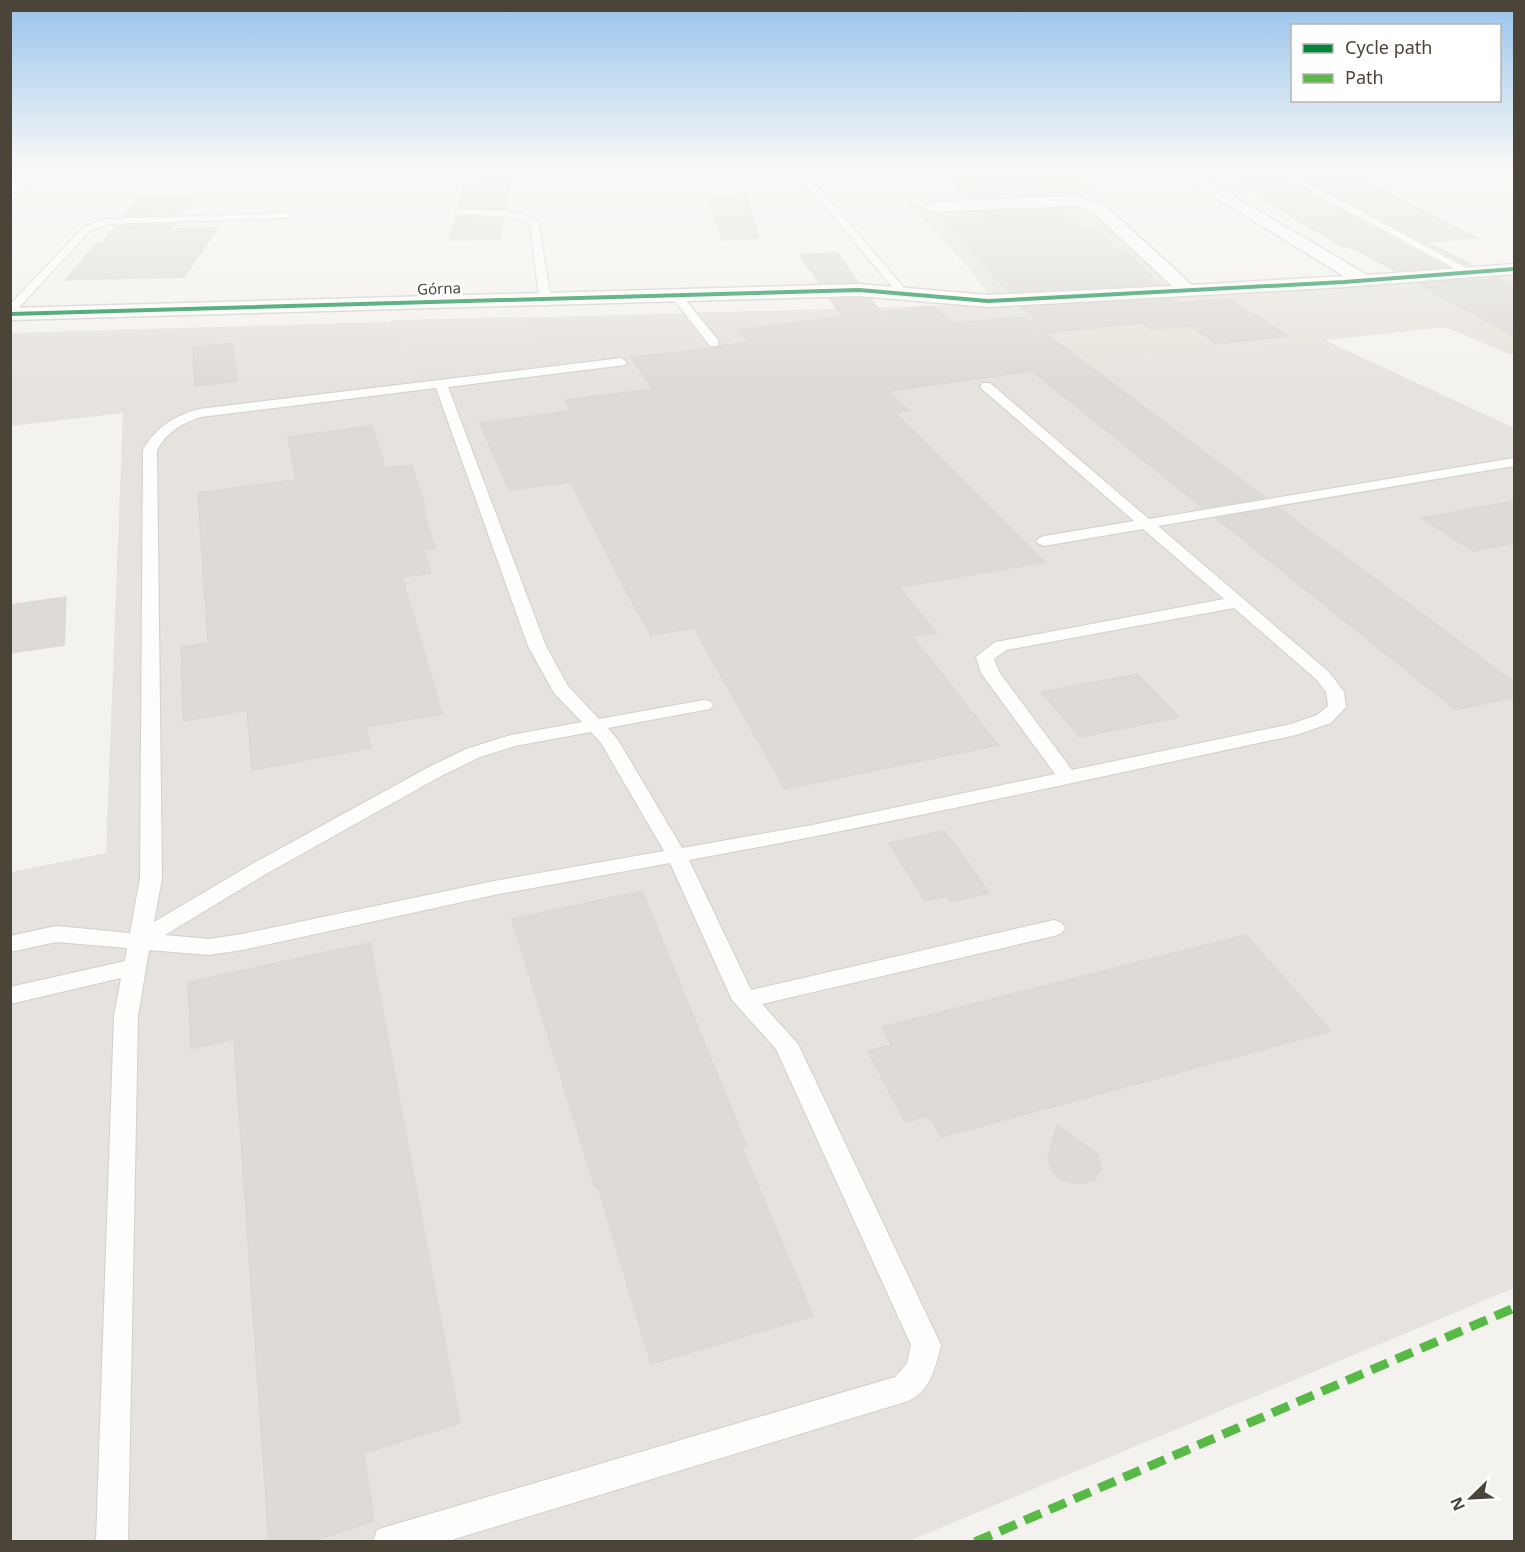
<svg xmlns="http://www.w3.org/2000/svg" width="1525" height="1552" font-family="'Noto Sans',sans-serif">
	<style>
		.residential { fill: #e7e4dc }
		.industrial { fill: #e6e2de }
		.parking { fill: #e6e3df }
		.building { fill: #dedbd6; stroke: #dcd9d4; stroke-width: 1.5 }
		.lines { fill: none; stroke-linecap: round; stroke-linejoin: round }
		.lane-casing { stroke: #d2d0cb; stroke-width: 2 }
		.street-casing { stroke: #d2d0cb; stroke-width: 3 }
		.lane { fill: #fdfdfc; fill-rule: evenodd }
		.street { fill: #fdfdfc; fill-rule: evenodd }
		.quiet { stroke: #58b947; stroke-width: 9; stroke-dasharray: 18 9; stroke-linecap: butt }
		.cycleway-casing { stroke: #fff; stroke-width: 6 }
		.cycleway { stroke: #00873e; stroke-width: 4 }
		.labels { text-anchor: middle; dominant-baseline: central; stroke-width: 5; stroke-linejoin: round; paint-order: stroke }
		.far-street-label { font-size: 15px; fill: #4b4439; stroke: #fff }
	</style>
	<rect width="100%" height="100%" fill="#f4f2ee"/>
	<polygon class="residential" points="939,169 1066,169 1101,198 1196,288 1514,265 1514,354 1509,354 1445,327 1079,367 997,304 967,266 908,204 968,200"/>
	<polygon class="industrial" points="997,304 1079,367 1322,339 1514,428 1514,1288 909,1541 11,1541 11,872 106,853 123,413 11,426 10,333"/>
	<g class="parking">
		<polygon points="525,317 548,358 413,374 391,320"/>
		<polygon points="10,1109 57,1120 38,1487 11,1495"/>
	</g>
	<g class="building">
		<polygon points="1352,175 1477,238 1426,242 1472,265 1466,265 1304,179"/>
		<polygon points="1015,180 1017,183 1032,182 1044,195 972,198 959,182"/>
		<polygon points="1285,180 1447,267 1395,271 1356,249 1341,246 1235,183"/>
		<polygon points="510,182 505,209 458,208 465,183"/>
		<polygon points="746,194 759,238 723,240 706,195"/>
		<polygon points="139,197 196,197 182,214 124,216"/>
		<polygon points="1057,209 1064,217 1074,217 1085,229 1096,228 1117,250 1123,249 1159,284 1008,292 944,217 986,216 983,212"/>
		<polygon points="456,215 503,219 500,239 449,240"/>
		<polygon points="175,224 170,229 218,228 184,277 65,280 97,243 102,243 116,226"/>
		<polygon points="837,253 858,282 819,283 800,255"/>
		<polygon points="1497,278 1515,287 1515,337 1419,284"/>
		<polygon points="859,298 871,299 881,312 932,306 953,323 1024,317 1041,329 1022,307 1174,299 1178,303 1229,299 1288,336 1216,344 1191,326 1149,329 1144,323 1045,333 1265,497 1203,508 1032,371 888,391 909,411 895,413 1045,562 899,587 936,633 912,636 998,745 785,789 694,628 651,635 626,591 571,482 509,490 480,423 571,411 565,400 653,389 631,357 718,348 720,346 750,342 738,330 842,317 830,299"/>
		<polygon points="232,343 237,381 195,386 193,347"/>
		<polygon points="372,426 385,468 412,465 425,507 422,507 435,548 424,550 431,573 402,577 442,714 366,727 371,748 252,770 247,710 183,721 181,647 208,643 198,493 296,480 288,437"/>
		<polygon points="1515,501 1515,543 1473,551 1422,518"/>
		<polygon points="1279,508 1515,683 1515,697 1456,710 1216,518"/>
		<polygon points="66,597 64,645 10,653 10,605"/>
		<polygon points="1137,674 1179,717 1080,737 1041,692"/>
		<polygon points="944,831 960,852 989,893 951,902 947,896 925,901 889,843"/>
		<polygon points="642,891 747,1147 742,1148 813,1316 651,1364 598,1186 595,1187 512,919"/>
		<polygon points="1246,935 1331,1031 941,1137 929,1116 905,1122 868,1051 891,1045 882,1027"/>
		<polygon points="370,943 460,1423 364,1453 374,1521 310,1542 269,1542 234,1039 191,1049 188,982"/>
		<polygon points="1057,1125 1097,1154 1101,1169 1093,1181 1076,1184 1059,1178 1053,1171 1048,1158"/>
	</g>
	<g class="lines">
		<defs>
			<g id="lane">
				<polygon points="1270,169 1281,169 1474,272 1469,275 1465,274"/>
				<polygon points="802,175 808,175 906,290 906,294 898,294 802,179"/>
				<polygon points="461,209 511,211 538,220 551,298 549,300 545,301 539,298 530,224 510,217 458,214 456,212"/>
				<polygon points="285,213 290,216 288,218 108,224 89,232 14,313 10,314 10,304 83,228 103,219"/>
				<polygon points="676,292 680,293 718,340 718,346 710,346 670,295"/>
				<path d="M621,358L627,362L625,365L448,387L546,646L568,686L599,719L704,700L710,701L713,705L710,709L704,710L608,728L618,740L682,848L812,825L1055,774L981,673L976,657L995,642L1001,641L1224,599L1143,529L1044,546L1039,544L1036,541L1039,538L1044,536L1134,521L982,389L980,386L982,383H990L1149,519L1514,458V466L1158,526L1329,672L1344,692L1346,707L1331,723L1296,735C1094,778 893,823 689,860L751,990L1054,920L1062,923L1065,928L1062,933L1054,936L762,1004L798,1044L941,1345C935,1369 930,1393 905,1402L445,1542H373L377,1530L389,1526L895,1377L907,1363L911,1345L776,1049L732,1000L670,863L494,895L242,950L209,955L149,950L138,1016L128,1542H96L114,1016L121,978L10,1004V987L125,961L127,948L56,942L10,952V936L56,926L130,933L140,878L143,450C156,427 174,416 199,409ZM436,388L528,646L554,693L582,722L511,735L466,749L427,768L252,864L154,922L162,878L157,450C167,432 182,423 201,417ZM1234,608L1317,680L1326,692L1328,706L1317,715L1291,724L1072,770L999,672L994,659L1006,650ZM591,732L601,743L664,851L494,881L242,934L209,939L165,935L266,874L441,776L480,757L515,746Z"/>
			</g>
			<g id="street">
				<polygon points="28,169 44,169 16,198 10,200 10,186"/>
				<polygon points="1169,169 1268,169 1261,173 1201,177 1367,275 1514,264 1514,274 1344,287 988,307 859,296 10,320 10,308 859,284 988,295 1172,286 1091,210 1074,206 932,212 924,207 932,202 1074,196 1103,204 1192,285 1344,276"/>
			</g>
		</defs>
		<use href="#lane" class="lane-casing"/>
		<use href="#street" class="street-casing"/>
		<use href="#lane" class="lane"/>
		<use href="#street" class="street"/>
		<polyline class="quiet" points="975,1542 1514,1308"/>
		<defs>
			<polyline id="cycleway" points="10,314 859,290 988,301 1344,282 1514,269"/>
		</defs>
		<use href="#cycleway" class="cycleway-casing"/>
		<use href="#cycleway" class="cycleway"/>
	</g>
	<linearGradient id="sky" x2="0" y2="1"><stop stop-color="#98c4ec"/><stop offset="0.44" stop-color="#faf9f7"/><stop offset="1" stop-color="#faf9f7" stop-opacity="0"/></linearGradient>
	<rect width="1525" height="386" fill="url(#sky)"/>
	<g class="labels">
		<g class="far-street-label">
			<text transform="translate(439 288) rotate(-2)">Górna</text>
		</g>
	</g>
	<rect width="1525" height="1552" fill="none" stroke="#4b4439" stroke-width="24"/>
	<rect x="1291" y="24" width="210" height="78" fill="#ffffff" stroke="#b7b4b0" stroke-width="1.5"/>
	<rect x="1303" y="44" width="30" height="9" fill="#00873e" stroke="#b7b4b0" stroke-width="1.5"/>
	<text x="1345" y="54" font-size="18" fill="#4b4439">Cycle path</text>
	<rect x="1303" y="74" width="30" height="9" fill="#58b947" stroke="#b7b4b0" stroke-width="1.5"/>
	<text x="1345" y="84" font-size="18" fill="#4b4439">Path</text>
	<g transform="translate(1471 1498) rotate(246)" stroke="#ffffff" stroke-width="4.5" paint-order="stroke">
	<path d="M0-4.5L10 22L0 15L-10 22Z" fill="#4b4439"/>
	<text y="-9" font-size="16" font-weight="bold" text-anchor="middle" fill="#4b4439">N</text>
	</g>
</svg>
